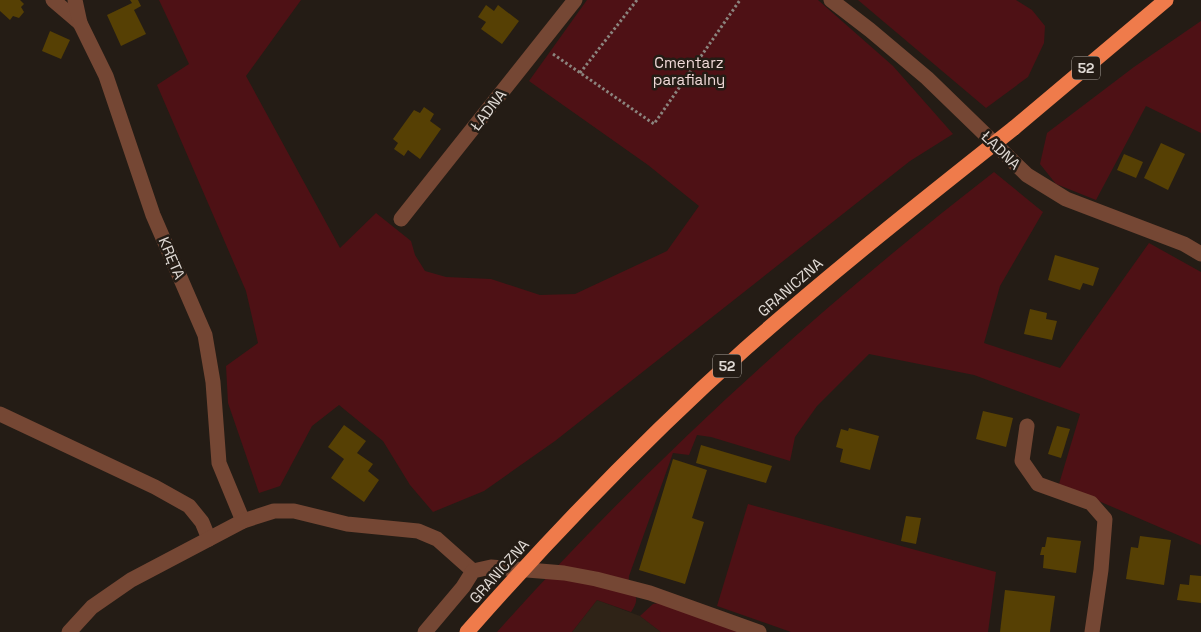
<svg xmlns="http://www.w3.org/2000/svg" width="1201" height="632" font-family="'Space Grotesk',sans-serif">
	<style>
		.built { fill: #2f2317 }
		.green { fill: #4e1115 }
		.building { fill: #564004 }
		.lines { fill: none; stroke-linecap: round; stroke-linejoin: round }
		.path { stroke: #8b847e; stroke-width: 3; stroke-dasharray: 2.5 2.5; stroke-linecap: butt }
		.minor { stroke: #754734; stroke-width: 15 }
		.highway { stroke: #ef7b4b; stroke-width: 15 }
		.highway-bridge { stroke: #ef7b4b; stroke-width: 15 }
		.labels { text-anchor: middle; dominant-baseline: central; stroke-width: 5; stroke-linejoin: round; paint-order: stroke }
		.shield { fill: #241c15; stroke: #a8a19b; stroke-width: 1 }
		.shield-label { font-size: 14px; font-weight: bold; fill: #e0dad5 }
		.park-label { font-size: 15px; fill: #f0d9d8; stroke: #241c15 }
		.street-label { font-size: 15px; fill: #e0dad5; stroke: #241c15 }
	</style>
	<rect width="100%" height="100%" fill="#241c15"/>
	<polygon class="built" points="597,600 640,616 661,632 572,632"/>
	<g class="green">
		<polygon points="159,0 301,0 246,76 340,248 376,213 411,241 415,255 425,271 446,277 491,279 540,295 575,294 667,251 699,206 648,165 529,81 587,0 818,0 893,66 953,134 910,161 555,441 484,491 433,512 410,485 383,441 339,405 312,426 280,486 259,493 228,403 226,366 258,343 246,291 157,85 189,64"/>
		<polygon points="858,0 1016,0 1032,10 1045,26 1044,43 1028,77 986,108"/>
		<polygon points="1201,21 1201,133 1146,106 1096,200 1056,184 1040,164 1047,133 1134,67"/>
		<path d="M994,172L1043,212L1000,286L984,343L1060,368L1149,243L1201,272V545L1059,484L1080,414L974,375L869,354L817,406L795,437L790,461L711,437L697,435L689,455L673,453L629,576L628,590C640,595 637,603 631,612L597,600L572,632H497C648,463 815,311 994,172Z"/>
		<polygon points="748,504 996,572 988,632 791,632 717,606"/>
		<polygon points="663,602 749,632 661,632 640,616 653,604"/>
	</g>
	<g class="building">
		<polygon points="0,0 20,0 24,4 21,7 24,12 19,18 13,16 10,20 0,11"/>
		<polygon points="130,0 138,0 141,6 134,10 146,34 121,46 107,15 132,3"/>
		<polygon points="486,5 494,11 498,5 519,21 502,44 481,29 486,22 478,17"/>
		<polygon points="50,31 70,40 61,59 42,51"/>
		<polygon points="424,107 434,114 430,121 441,129 420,159 408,150 404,156 394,149 398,143 393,139 414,110 420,113"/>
		<polygon points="1161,143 1185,154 1168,190 1144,178"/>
		<polygon points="1124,154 1143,162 1136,178 1117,170"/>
		<polygon points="1055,255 1099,268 1093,286 1083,283 1080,290 1048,280"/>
		<polygon points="1030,309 1047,313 1046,319 1057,321 1052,340 1024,334"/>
		<polygon points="983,411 1013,418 1006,447 976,439"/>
		<polygon points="344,425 366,441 357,453 373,464 368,471 379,480 364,502 331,478 344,459 328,447"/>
		<polygon points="1057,426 1070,429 1061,458 1048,454"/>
		<polygon points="849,428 879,436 870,470 840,462 843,449 836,447 841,429 848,431"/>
		<polygon points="701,445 772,466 766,483 696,463"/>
		<polygon points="673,459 707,470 692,518 704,522 685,584 639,570"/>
		<polygon points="906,516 921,518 916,544 901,541"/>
		<polygon points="1140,536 1171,540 1164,585 1126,579 1131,547 1138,548"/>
		<polygon points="1047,537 1081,541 1076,573 1043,568 1044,555 1040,555 1042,547 1045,547"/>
		<polygon points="1190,575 1201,576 1201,603 1177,600 1180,584 1189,585"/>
		<polygon points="1005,590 1055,596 1050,632 1000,632"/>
	</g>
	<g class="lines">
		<g class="path">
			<polyline points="553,54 654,124 740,0"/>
			<polyline points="580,73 637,0"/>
		</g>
		<g class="minor">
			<polyline points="53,0 80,23"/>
			<polyline points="75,0 80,23 106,76 153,215 205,335 213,382 219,463 243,521"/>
			<polyline points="831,0 870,30 927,78 1027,175 1066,199 1184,244 1201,254"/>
			<polyline points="401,219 575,0"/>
			<polyline points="0,414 155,487 189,506 202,522 209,539"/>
			<polyline points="1027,426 1022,461 1038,484 1091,503 1105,519 1101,570 1092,632"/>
			<polyline points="69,632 92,607 131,580 243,521 274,511 294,511 347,524 418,531 437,539 473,571"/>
			<polyline points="425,632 463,587 473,571 491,567 564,573 596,579 650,593 759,632"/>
		</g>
		<polyline class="highway" points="1014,128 1166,0"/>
		<path class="highway-bridge" d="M467,632C554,533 647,437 745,349C832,272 923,200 1014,128"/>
	</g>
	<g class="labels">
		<g class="shield">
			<rect x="1072" y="56.5" width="28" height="23" rx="4"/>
			<rect x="713" y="354.5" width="28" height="23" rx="4"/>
		</g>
		<g class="shield-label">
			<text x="1086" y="68">52</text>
			<text x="727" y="366">52</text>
		</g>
		<g class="park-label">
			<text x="689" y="62">Cmentarz<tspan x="689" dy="17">parafialny</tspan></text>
		</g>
		<g class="street-label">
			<text transform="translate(488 110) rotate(-52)">ŁADNA</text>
			<text transform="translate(1001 150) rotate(44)">ŁADNA</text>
			<text transform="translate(172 258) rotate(67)">KRĘTA</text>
			<text transform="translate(790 287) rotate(-41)">GRANICZNA</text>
			<text transform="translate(499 571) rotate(-48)">GRANICZNA</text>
		</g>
	</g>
</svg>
